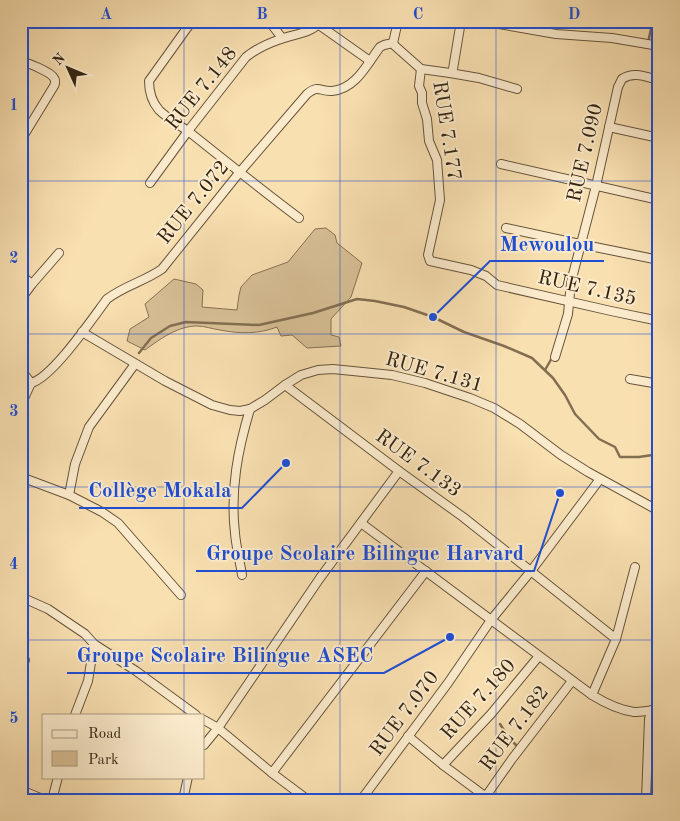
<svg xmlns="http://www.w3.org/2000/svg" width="680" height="821" font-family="'Old Standard TT',serif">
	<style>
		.green { fill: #d8c096; stroke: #867255 }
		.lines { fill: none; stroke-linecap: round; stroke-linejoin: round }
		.stream { stroke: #826f52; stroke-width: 2.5 }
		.street-casing { stroke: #66543b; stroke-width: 10 }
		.street { stroke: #fbebcc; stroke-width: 8 }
		.grid { fill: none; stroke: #1d4ed8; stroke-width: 1; stroke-opacity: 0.55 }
		.labels { text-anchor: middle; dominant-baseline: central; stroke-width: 4; stroke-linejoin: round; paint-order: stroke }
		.street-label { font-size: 20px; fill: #352514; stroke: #fbebcc }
		.leader { fill: none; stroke: #1d4ed8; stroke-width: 2 }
		.callout-dot { fill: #1d4ed8; stroke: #fbebcc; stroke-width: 2 }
		.callout-label { font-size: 21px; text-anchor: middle; font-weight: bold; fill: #1d4ed8; stroke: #fbebcc; stroke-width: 4; stroke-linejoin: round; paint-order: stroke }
		.neatline { fill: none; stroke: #1d4ed8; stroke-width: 2 }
		.grid-label { font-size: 16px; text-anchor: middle; font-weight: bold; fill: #1d4ed8 }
	</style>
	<rect width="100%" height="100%" fill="#f9e0b1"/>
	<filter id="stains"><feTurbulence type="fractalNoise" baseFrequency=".004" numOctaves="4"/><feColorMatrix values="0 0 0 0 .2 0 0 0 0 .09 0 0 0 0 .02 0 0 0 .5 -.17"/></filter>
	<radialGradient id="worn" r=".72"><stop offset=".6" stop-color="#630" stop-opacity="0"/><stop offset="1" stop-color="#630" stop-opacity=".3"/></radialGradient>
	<path class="green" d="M326,228L335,235L337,243L362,263L351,297L331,319V335L339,337L341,346L307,348L292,335L281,336L277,327C259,334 240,334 220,330C213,329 204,326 197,326C178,326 160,339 145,350L127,341L130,329L149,317L145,304L174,279L196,284L203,290L202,307L237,310L239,295L241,287L252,275L288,262L315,229Z"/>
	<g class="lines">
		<g class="stream">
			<polyline points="648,43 652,24 659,26"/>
			<polyline points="139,353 151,338 170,326 186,322 259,325 313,313 357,299 375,301 404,307 433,317 464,332 504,346 532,358 553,378 565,395 575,414 599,439 615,447 620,457 639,457 659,454"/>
			<polyline points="545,370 553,356"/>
			<polyline points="656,671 656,663 659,659"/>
			<polyline points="500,724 509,738 517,746"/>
		</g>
		<defs>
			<g id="street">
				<path d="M192,21L149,81C149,91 152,102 159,110C169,120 182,126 193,135C228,163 263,191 299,218"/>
				<polyline points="269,21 282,38"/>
				<polyline points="481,21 556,34 612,38 659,46"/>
				<polyline points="319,25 370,61"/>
				<polyline points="393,43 395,46 421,69 450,73 452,72 453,69 461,21"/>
				<polyline points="393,43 398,21"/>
				<path d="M21,61C28,63 51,72 54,78C56,81 55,84 54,86L21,140"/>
				<polyline points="421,69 419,86 422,93 422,103 427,119 429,141 437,160 440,200 428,255 430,261 471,270 486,276 497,285 611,311 659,321"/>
				<polyline points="450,73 479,78 517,89"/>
				<polyline points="609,127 659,138"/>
				<polyline points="501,164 659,200"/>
				<path d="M150,183L188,131L246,57C256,49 269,43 281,39C294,34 313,33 321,21"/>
				<polyline points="506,228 580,244 659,260"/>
				<polyline points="21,275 32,284 21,299"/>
				<polyline points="32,284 59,253"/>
				<polyline points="82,332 165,381 212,405 230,410 240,411 250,409 265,400 285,385 301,375 318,370 333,369 392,375 425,383 470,398 494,408 520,424 561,455 588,472 659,511"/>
				<path d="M555,357L568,314L571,282L596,186L618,87L622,79C634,71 646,77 659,80"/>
				<polyline points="135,364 89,427 75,464 69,495 102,512 118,523 181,595"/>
				<path d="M21,370L31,383C52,378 92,319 107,299C124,286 145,281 162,269L239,173L307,94C319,84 320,92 332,91C356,89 367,64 380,47L384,45L393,43"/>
				<polyline points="630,379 659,384"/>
				<polyline points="285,385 399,471 463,517 616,639 592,695"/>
				<polyline points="21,405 31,383"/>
				<polyline points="399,471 320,578 218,728 272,773 426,571"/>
				<polyline points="21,477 69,495"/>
				<path d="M361,523L592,695C605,703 619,710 634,712C642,712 651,710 659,710"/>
				<path d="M242,575C240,561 236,547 235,533C230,490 238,449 250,409"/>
				<polyline points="21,597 48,609 85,634 94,644 88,681 75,715"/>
				<polyline points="616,639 635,567"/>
				<polyline points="94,644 136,671 196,715"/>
				<polyline points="21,669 25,660"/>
				<polyline points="204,720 218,728 204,745"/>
				<polyline points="408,736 443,765 490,800"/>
				<polyline points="443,765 491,714 539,656"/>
				<polyline points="272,773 308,800"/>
				<polyline points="21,791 26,792 45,800"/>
				<polyline points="486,796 512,759 572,681"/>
				<polyline points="52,800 58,777"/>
				<polyline points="183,800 188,777"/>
				<polyline points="361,800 448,683 491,620 531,571 600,479"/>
				<polyline points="646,800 649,719 652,710"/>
			</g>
		</defs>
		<use href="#street" class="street-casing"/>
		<use href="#street" class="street"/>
	</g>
	<path class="grid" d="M184,21V715M340,21V800M496,21V800M21,181H659M21,334H659M21,487H659M21,640H659M184,777V800"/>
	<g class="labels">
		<g class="street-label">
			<text transform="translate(202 89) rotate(-51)">RUE 7.148</text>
			<text transform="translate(446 131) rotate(81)">RUE 7.177</text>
			<text transform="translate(586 153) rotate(-77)">RUE 7.090</text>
			<text transform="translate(194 203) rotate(-51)">RUE 7.072</text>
			<text transform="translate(587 289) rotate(13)">RUE 7.135</text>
			<text transform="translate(434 373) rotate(16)">RUE 7.131</text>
			<text transform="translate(418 464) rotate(36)">RUE 7.133</text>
			<text transform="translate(479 700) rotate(-48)">RUE 7.180</text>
			<text transform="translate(405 714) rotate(-53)">RUE 7.070</text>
			<text transform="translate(515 729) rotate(-53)">RUE 7.182</text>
		</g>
	</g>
	<path class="leader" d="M433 317L490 261H604M286 463L242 508H79M560 493L534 571H196M450 637L384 673H67"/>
	<g class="callout-dot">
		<circle cx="433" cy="317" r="5"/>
		<circle cx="286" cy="463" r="5"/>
		<circle cx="560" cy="493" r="5"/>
		<circle cx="450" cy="637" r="5"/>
	</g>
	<g class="callout-label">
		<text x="547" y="251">Mewoulou</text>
		<text x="160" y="497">Collège Mokala</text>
		<text x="365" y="560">Groupe Scolaire Bilingue Harvard</text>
		<text x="225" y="662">Groupe Scolaire Bilingue ASEC</text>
	</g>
	<rect width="680" height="821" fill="none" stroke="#f9e0b1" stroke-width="55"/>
	<rect x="42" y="714" width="162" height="65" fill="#fbebcc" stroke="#ac9c82"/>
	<rect x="52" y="730" width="25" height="8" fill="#fbebcc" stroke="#ac9c82"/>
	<text x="88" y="738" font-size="15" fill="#352514">Road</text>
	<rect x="52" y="751" width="25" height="15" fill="#d8c096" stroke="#ac9c82"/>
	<text x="88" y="764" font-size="15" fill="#352514">Park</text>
	<g transform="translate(68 68) rotate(314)" stroke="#fbebcc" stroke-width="4" paint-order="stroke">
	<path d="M0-4L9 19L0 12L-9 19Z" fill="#352514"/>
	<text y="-8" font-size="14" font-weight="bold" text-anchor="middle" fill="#352514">N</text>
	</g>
	<rect x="28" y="28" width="624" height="766" class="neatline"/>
	<g class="grid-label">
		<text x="106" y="19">A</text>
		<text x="262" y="19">B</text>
		<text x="418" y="19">C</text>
		<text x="574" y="19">D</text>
		<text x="14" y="110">1</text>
		<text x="14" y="263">2</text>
		<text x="14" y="416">3</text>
		<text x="14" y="569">4</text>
		<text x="14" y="723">5</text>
	</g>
	<rect width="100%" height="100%" filter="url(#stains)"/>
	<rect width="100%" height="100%" fill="url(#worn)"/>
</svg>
